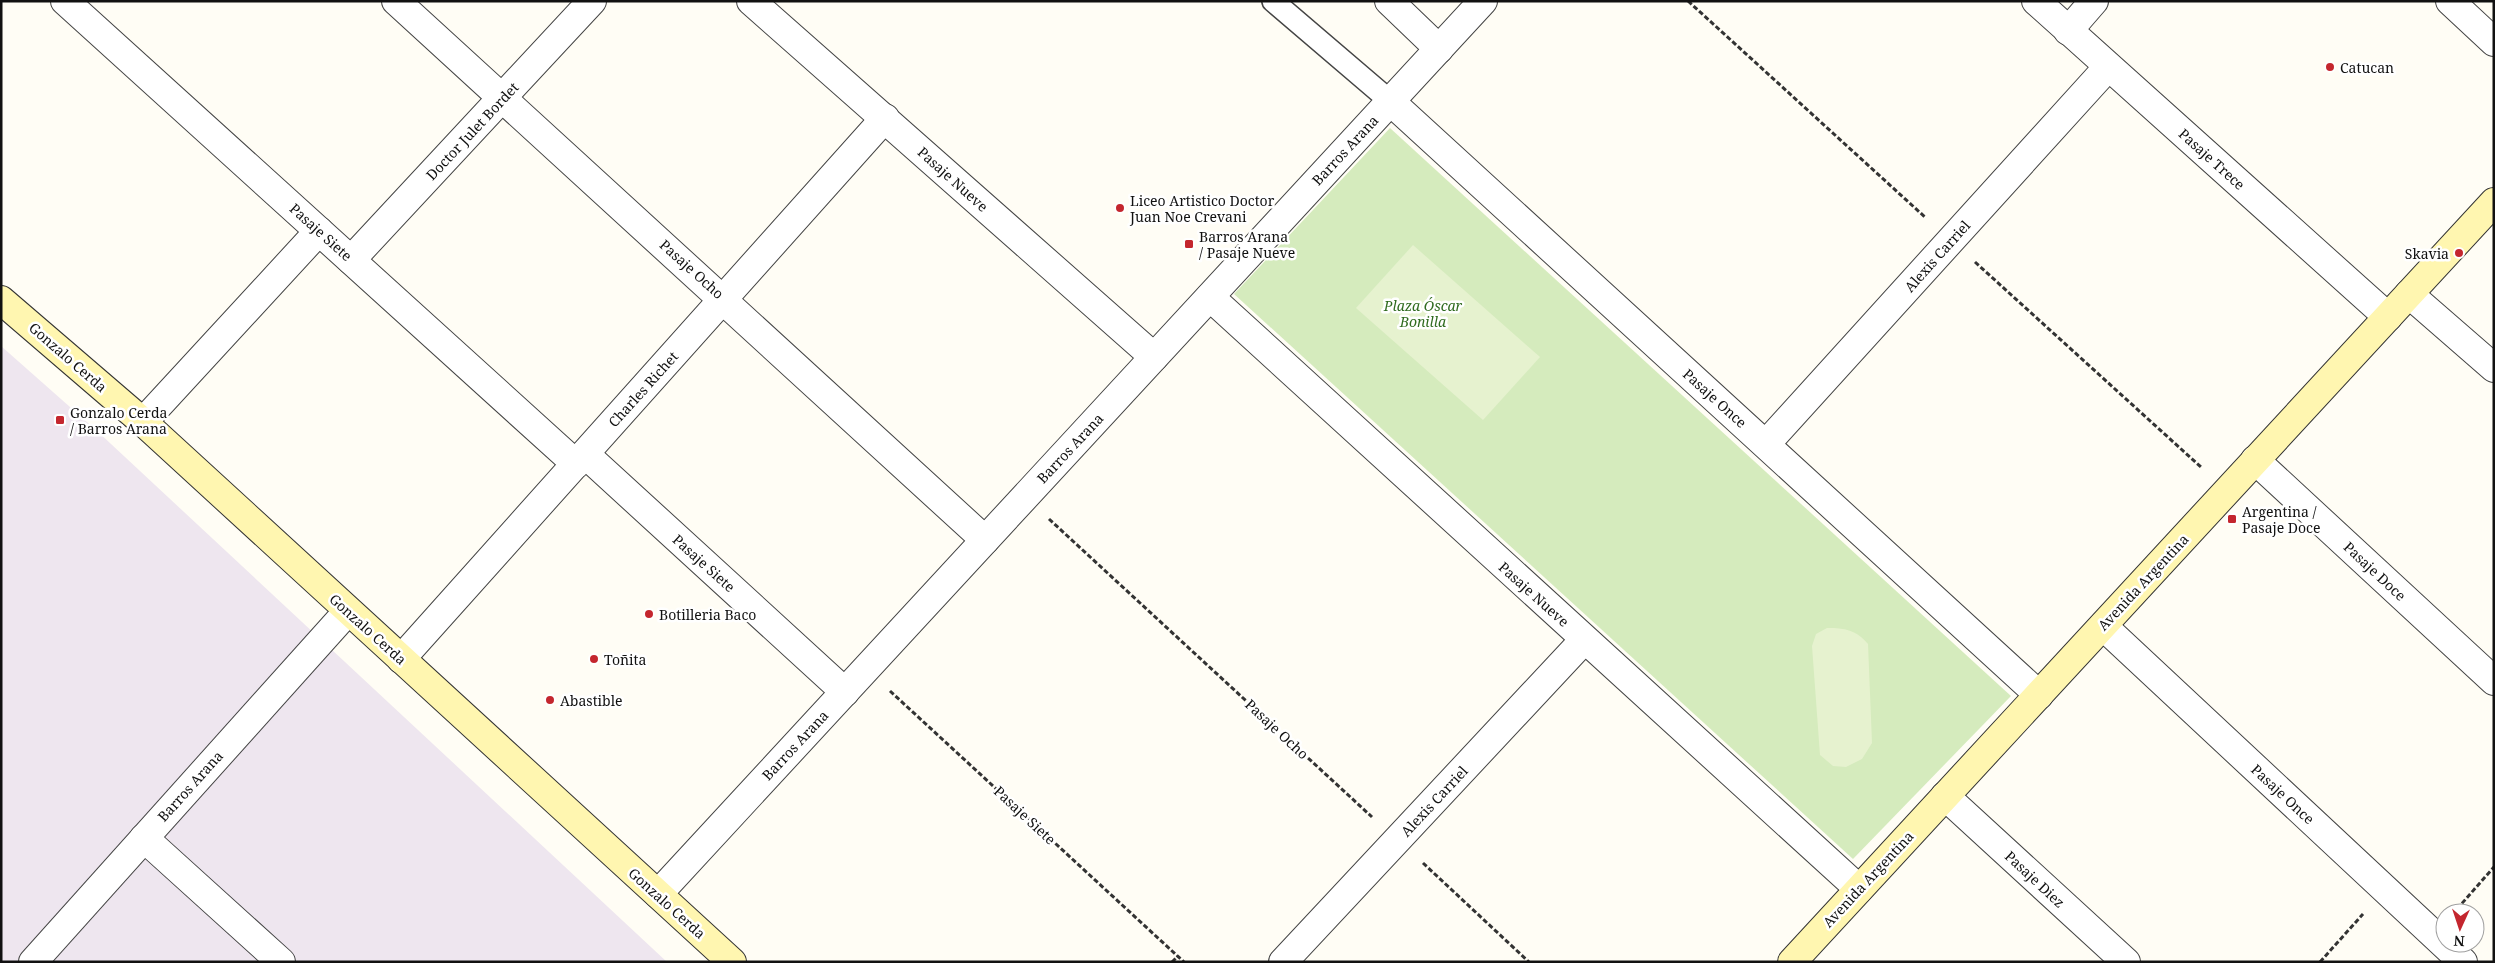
<svg xmlns="http://www.w3.org/2000/svg" width="2495" height="963" font-family="'Noto Serif',serif">
	<style>
		.industrial { fill: #eee6ef }
		.green { fill: #d5ebbd }
		.pitch { fill: #e6f2cf }
		.lines { fill: none; stroke-linecap: round; stroke-linejoin: round }
		.lane-casing { stroke: #444; stroke-width: 24 }
		.street-casing { stroke: #444; stroke-width: 30 }
		.secondary-casing { stroke: #333; stroke-width: 30 }
		.path { stroke: #333; stroke-width: 3; stroke-dasharray: 5 2.5; stroke-linecap: butt }
		.lane { stroke: #fff; stroke-width: 21 }
		.street { stroke: #fff; stroke-width: 28 }
		.secondary { stroke: #fff6b0; stroke-width: 28 }
		.poi-dot { fill: #c4262e; stroke: #fff; stroke-width: 2 }
		.labels { text-anchor: middle; dominant-baseline: central; stroke-width: 5; stroke-linejoin: round; paint-order: stroke }
		.poi-label { font-size: 14px; fill: #111; stroke: #fff; text-anchor: start }
		.street-label { font-size: 14px; fill: #111; stroke: #fff }
		.park-label { font-size: 14px; font-style: italic; fill: #2f6b1f; stroke: #fff }
	</style>
	<rect width="100%" height="100%" fill="#fffdf5"/>
	<polygon class="industrial" points="1,346 96,430 667,962 1,962"/>
	<polygon class="green" points="1390,128 2011,696 1853,859 1234,294"/>
	<g class="pitch">
		<polygon points="1413,245 1540,357 1483,420 1356,308"/>
		<path d="M1827,628C1845,628 1856,630 1868,644L1872,743L1862,759L1846,767L1833,766L1820,755L1812,646L1816,634Z"/>
	</g>
	<g class="lines">
		<defs>
			<polyline id="lane" points="1273,1 1390,101"/>
			<g id="street">
				<polyline points="65,1 576,464"/>
				<polyline points="396,1 985,540"/>
				<polyline points="751,1 1154,357"/>
				<polyline points="1389,1 1439,49"/>
				<polyline points="2036,1 2388,317"/>
				<polyline points="2450,1 2494,42"/>
				<polyline points="2068,31 2094,1"/>
				<polyline points="1390,101 2039,695"/>
				<polyline points="351,260 592,1"/>
				<polyline points="2409,294 2494,368"/>
				<polyline points="1210,297 1859,889"/>
				<polyline points="143,422 319,231"/>
				<polyline points="1766,444 2108,67"/>
				<polyline points="585,454 845,692"/>
				<polyline points="2255,460 2494,681"/>
				<polyline points="2103,626 2463,962"/>
				<polyline points="401,659 885,118"/>
				<polyline points="1945,796 2126,962"/>
				<polyline points="144,838 281,962"/>
				<polyline points="658,894 1483,1"/>
				<polyline points="33,962 348,611"/>
				<polyline points="1283,962 1584,640"/>
			</g>
			<g id="secondary">
				<polyline points="1,300 143,422 732,962"/>
				<polyline points="1792,962 2494,202"/>
			</g>
		</defs>
		<use href="#lane" class="lane-casing"/>
		<use href="#street" class="street-casing"/>
		<use href="#secondary" class="secondary-casing"/>
		<g class="path">
			<polyline points="1688,1 1926,218"/>
			<polyline points="1975,262 2202,468"/>
			<polyline points="1049,519 1372,817"/>
			<polyline points="890,691 1184,962"/>
			<polyline points="1423,863 1529,962"/>
			<polyline points="2457,909 2494,867"/>
			<polyline points="1172,962 1178,956"/>
			<polyline points="2320,962 2363,914"/>
		</g>
		<use href="#lane" class="lane"/>
		<use href="#street" class="street"/>
		<use href="#secondary" class="secondary"/>
	</g>
	<g class="poi-dot">
		<circle cx="2330" cy="67" r="5"/>
		<circle cx="1120" cy="208" r="5"/>
		<rect x="1184" y="239" width="10" height="10" rx="2.5"/>
		<circle cx="2459" cy="253" r="5"/>
		<rect x="55" y="415" width="10" height="10" rx="2.5"/>
		<rect x="2227" y="514" width="10" height="10" rx="2.5"/>
		<circle cx="649" cy="614" r="5"/>
		<circle cx="594" cy="659" r="5"/>
		<circle cx="550" cy="700" r="5"/>
	</g>
	<g class="labels">
		<g class="poi-label">
			<text x="2340" y="67">Catucan</text>
			<text x="1130" y="200">Liceo Artistico Doctor<tspan x="1130" dy="16">Juan Noe Crevani</tspan></text>
			<text x="1199" y="236">Barros Arana<tspan x="1199" dy="16">/ Pasaje Nueve</tspan></text>
			<text x="2449" y="253" text-anchor="end">Skavia</text>
			<text x="70" y="412">Gonzalo Cerda<tspan x="70" dy="16">/ Barros Arana</tspan></text>
			<text x="2242" y="511">Argentina /<tspan x="2242" dy="16">Pasaje Doce</tspan></text>
			<text x="659" y="614">Botilleria Baco</text>
			<text x="604" y="659">Toñita</text>
			<text x="560" y="700">Abastible</text>
		</g>
		<g class="street-label">
			<text transform="translate(472 131) rotate(-47)">Doctor Julet Bordet</text>
			<text transform="translate(1345 150) rotate(-47)">Barros Arana</text>
			<text transform="translate(2212 159) rotate(42)">Pasaje Trece</text>
			<text transform="translate(953 179) rotate(42)">Pasaje Nueve</text>
			<text transform="translate(321 232) rotate(42)">Pasaje Siete</text>
			<text transform="translate(1937 256) rotate(-48)">Alexis Carriel</text>
			<text transform="translate(692 269) rotate(42)">Pasaje Ocho</text>
			<text transform="translate(68 357) rotate(41)">Gonzalo Cerda</text>
			<text transform="translate(643 389) rotate(-48)">Charles Richet</text>
			<text transform="translate(1715 398) rotate(42)">Pasaje Once</text>
			<text transform="translate(1070 448) rotate(-47)">Barros Arana</text>
			<text transform="translate(704 563) rotate(42)">Pasaje Siete</text>
			<text transform="translate(2375 571) rotate(43)">Pasaje Doce</text>
			<text transform="translate(2143 582) rotate(-47)">Avenida Argentina</text>
			<text transform="translate(1534 594) rotate(42)">Pasaje Nueve</text>
			<text transform="translate(368 629) rotate(42)">Gonzalo Cerda</text>
			<text transform="translate(1277 729) rotate(43)">Pasaje Ocho</text>
			<text transform="translate(795 745) rotate(-47)">Barros Arana</text>
			<text transform="translate(190 786) rotate(-48)">Barros Arana</text>
			<text transform="translate(2283 794) rotate(43)">Pasaje Once</text>
			<text transform="translate(1434 801) rotate(-47)">Alexis Carriel</text>
			<text transform="translate(1025 815) rotate(43)">Pasaje Siete</text>
			<text transform="translate(1868 879) rotate(-47)">Avenida Argentina</text>
			<text transform="translate(2035 879) rotate(43)">Pasaje Diez</text>
			<text transform="translate(667 903) rotate(42)">Gonzalo Cerda</text>
		</g>
		<g class="park-label">
			<text x="1423" y="305">Plaza Óscar<tspan x="1423" dy="16">Bonilla</tspan></text>
		</g>
	</g>
	<rect width="2495" height="963" fill="none" stroke="#111111" stroke-width="5"/>
	<g transform="translate(2460 928) rotate(183)"><circle r="24" fill="#ffffff" stroke="#a0a0a0"/>
	<path d="M0-4L9 19L0 12L-9 19Z" fill="#c4262e"/>
	<text y="-8" font-size="14" font-weight="bold" text-anchor="middle" fill="#111111">N</text>
	</g>
</svg>
